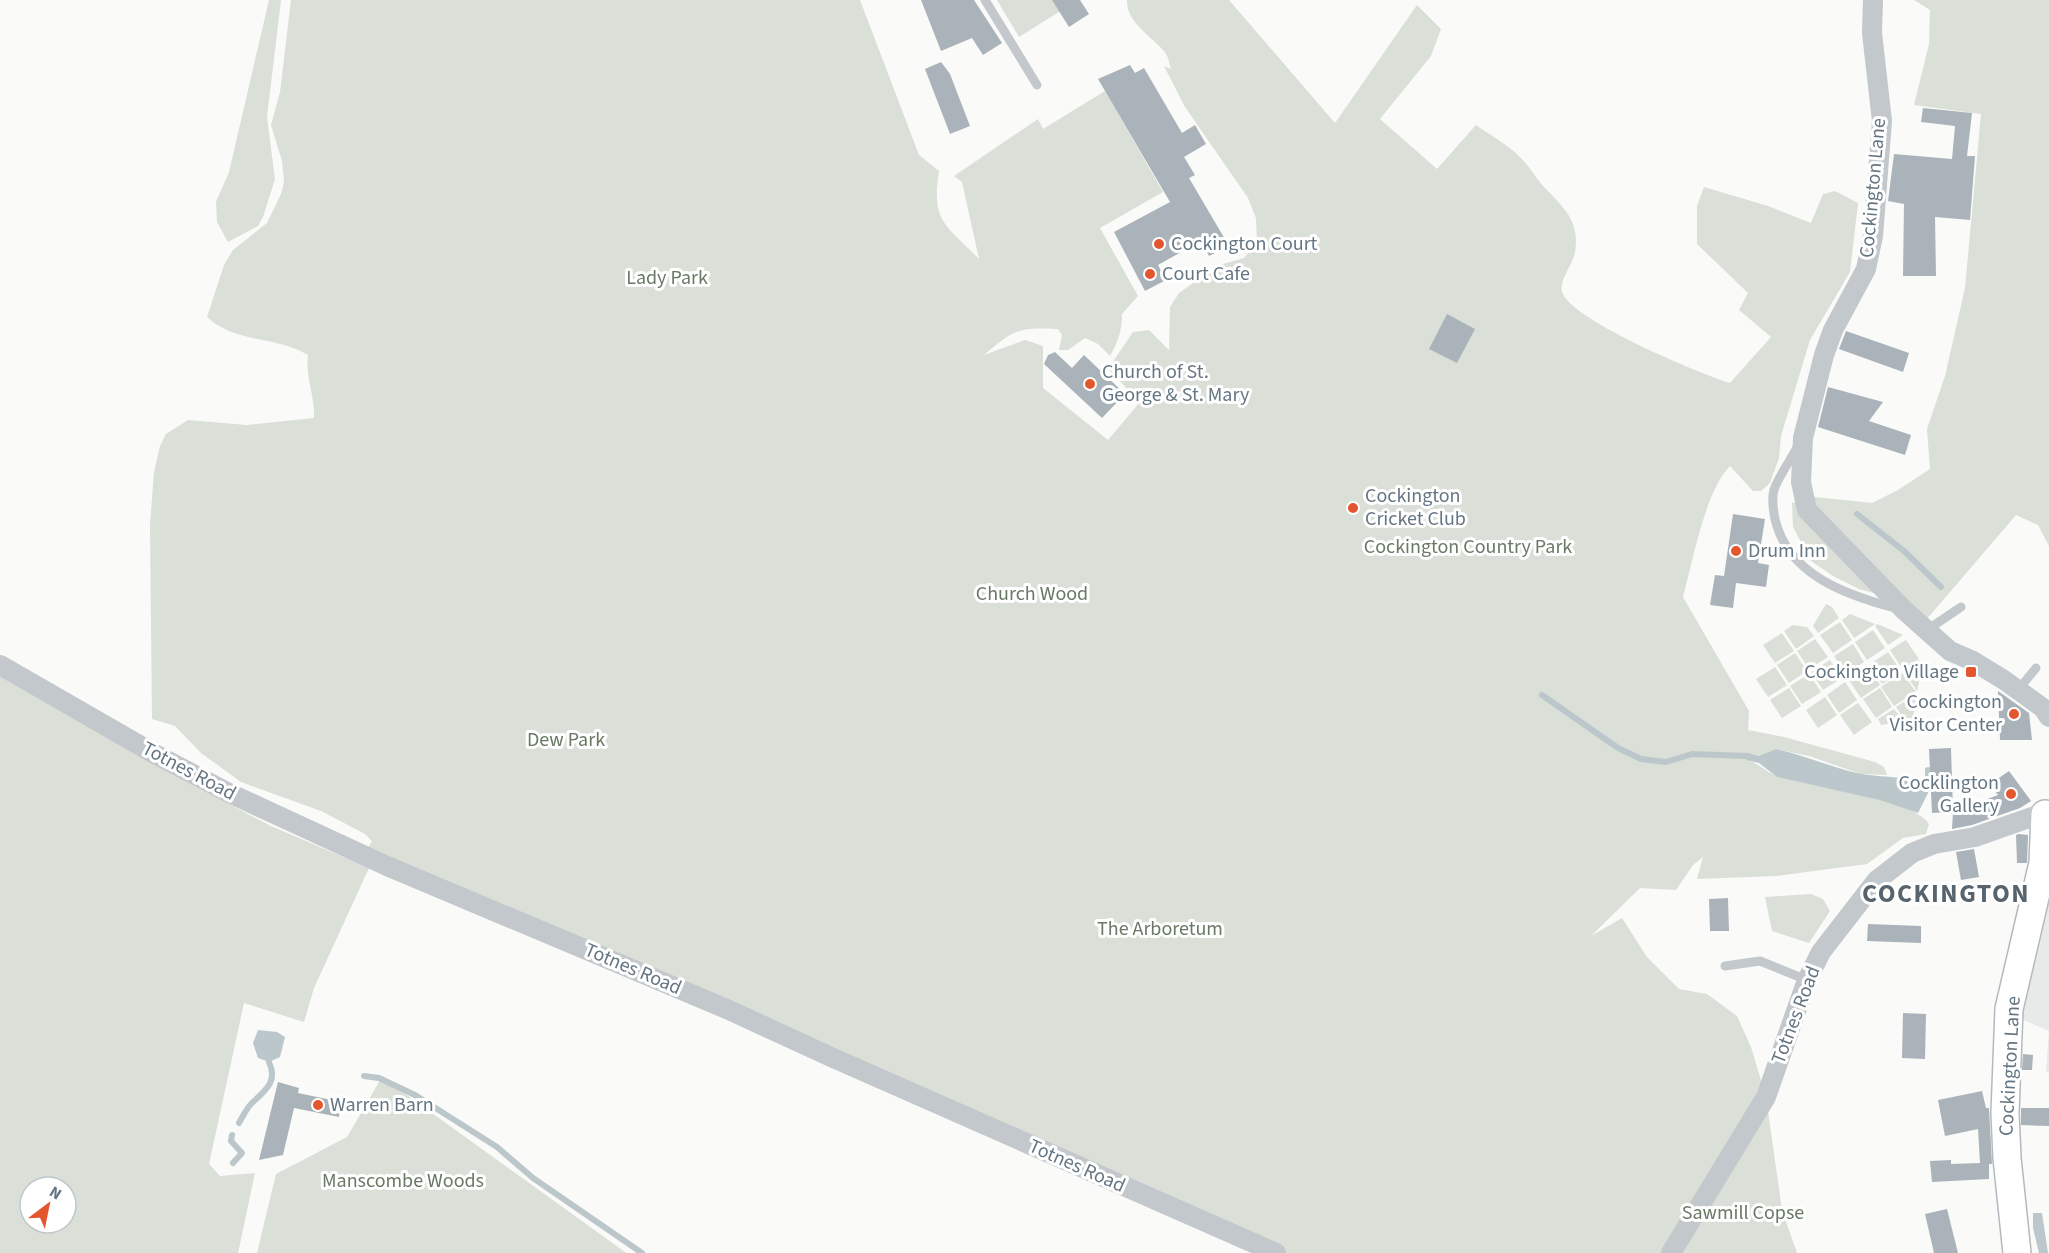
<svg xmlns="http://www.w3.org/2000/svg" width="2049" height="1253" font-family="'Source Sans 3',sans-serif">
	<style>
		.built { fill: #e8e9e9 }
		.green { fill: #dadfd7; fill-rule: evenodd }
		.water { fill: #bbc7cb }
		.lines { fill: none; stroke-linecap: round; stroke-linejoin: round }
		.stream { stroke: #bbc7cb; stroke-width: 6 }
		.building { fill: #aab3b9 }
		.secondary-casing { stroke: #b3babf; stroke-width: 30 }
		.lane { stroke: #c3c8cc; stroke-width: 9 }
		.street { stroke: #c3c8cc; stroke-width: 20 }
		.secondary { stroke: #fff; stroke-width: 27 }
		.poi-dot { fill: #e4572e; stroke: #fff; stroke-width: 2 }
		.labels { text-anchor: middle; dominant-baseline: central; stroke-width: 6; stroke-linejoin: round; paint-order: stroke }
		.street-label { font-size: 20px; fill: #657683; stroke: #fff }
		.poi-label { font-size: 20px; fill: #657683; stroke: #fff; text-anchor: start }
		.park-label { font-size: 20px; fill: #687a64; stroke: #fff }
		.district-label { font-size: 26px; font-weight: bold; letter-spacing: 1.5px; fill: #57646e; stroke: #fff }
	</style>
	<rect width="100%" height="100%" fill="#fafaf8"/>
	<polygon class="built" points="2049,872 2049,1073 2046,1072 2049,1031 2019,1018"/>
	<g class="green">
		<polygon points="269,0 281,0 267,117 275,179 263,217 258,226 228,242 217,222 216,202 229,172"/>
		<path d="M291,0H860L919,155L939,171C931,222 945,224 979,259L962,182L954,176L1038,119L1043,129L1105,91L1163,192L1100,228L1138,296L1122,314C1122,330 1118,342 1110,356L1098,344L1085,338L1068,350H1059L1062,335L1058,329C1018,327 1015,329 984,355L1025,340L1043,346V388L1108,440L1140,402L1108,369L1133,332L1149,330L1169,350L1170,307L1179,293L1219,265L1244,258L1257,242L1256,218L1248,198L1185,107L1164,66L1171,69C1169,63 1168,55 1164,51C1151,36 1126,22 1127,0H1229L1335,123L1417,5L1441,29L1431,56L1380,119L1437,169L1476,125C1490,135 1508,145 1520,157C1530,167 1537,180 1546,189C1565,209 1580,222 1575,252C1573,265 1557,282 1563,294C1576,322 1698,373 1730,383L1771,337L1739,310L1748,293L1697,244V206L1704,187L1768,206L1811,223L1823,194L1835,191L1858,203L1850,272L1810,340L1781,436L1779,458L1770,483L1761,491H1753L1730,466C1705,491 1693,561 1683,597L1749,711L1748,730L1784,737L1875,762L1884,767L1887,775L1861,774L1809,756L1776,749L1747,760C1759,763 1767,773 1779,777C1810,787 1913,798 1929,824L1926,834L1903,838L1867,864L1776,876L1697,879L1703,857L1693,865L1676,890L1640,888L1591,936L1622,918L1647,957L1679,989L1707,994L1737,1016L1751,1047L1766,1097L1782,1210L1797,1253H1276L364,856L372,841L365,834L321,811L241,782L201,753L175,726L152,719L150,525L154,472L160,446L166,434L188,420L247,425L314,418C315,396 305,376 308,355C275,335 236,344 207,317L224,265L233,250L267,223L281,194L284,182L282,161L271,125L280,92Z"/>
		<polygon points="997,0 1078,0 1019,37"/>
		<polygon points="1914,0 2049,0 2049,546 2038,525 2016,515 1926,620 1907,602 1859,589 1833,576 1811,561 1793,527 1792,503 1815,497 1872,503 1898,490 1930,469 1927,429 1945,376 1965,288 1981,114 1914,105 1929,44 1930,10"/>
		<polygon points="1826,604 1832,607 1839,618 1818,633 1813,626"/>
		<polygon points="1850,614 1875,624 1854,638 1842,620"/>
		<polygon points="1840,622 1852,640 1833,653 1820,635"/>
		<polygon points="1877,624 1903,635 1888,645 1875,626"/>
		<polygon points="1793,625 1807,627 1814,636 1796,649 1784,631"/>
		<polygon points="1873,630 1885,648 1867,660 1855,642"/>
		<polygon points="1782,633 1794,651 1775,663 1763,645"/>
		<polygon points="1815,639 1828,657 1809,669 1797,651"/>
		<polygon points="1906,640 1919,659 1903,670 1890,650"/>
		<polygon points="1853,644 1864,662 1846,674 1834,656"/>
		<polygon points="1888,652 1901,671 1882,684 1869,665"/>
		<polygon points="1795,653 1807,671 1789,683 1777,665"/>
		<polygon points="1830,660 1842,678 1823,690 1811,672"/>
		<polygon points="1920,660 1923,663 1917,691 1904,672"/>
		<polygon points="1775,667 1787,685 1768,697 1756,679"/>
		<polygon points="1868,667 1880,685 1861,698 1849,680"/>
		<polygon points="1902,673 1916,692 1894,706 1881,687"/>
		<path d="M0,674L198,788L271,826L369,868L314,988L304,1022L244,1003L209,1164L220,1176L255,1173L238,1253H0ZM30,1187H66V1223H30Z"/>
		<polygon points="1809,674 1821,692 1802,704 1790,686"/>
		<polygon points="1845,682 1857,700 1839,713 1827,695"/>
		<polygon points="1789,688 1801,706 1782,718 1770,700"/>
		<polygon points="1880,688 1892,707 1876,718 1863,699"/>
		<polygon points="1917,693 1912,724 1908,725 1896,707"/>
		<polygon points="1825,697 1837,715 1818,728 1806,710"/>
		<polygon points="1858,703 1872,722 1854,735 1840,715"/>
		<polygon points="1894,709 1908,727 1905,729 1894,723 1881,725 1878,719"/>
		<polygon points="1811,894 1823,899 1830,911 1809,943 1772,931 1765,897"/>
		<polygon points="382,1077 625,1252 627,1253 257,1253 276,1174 347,1137"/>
	</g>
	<g class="water">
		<path d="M1776,749C1804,755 1830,767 1857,773C1885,779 1903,773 1930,789L1918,813L1880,800L1777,777L1759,763L1746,760L1748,753L1758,756Z"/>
		<polygon points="258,1030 277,1032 285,1037 280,1057 269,1062 258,1058 253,1043"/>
		<polygon points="2033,1213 2042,1213 2048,1253 2039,1253 2033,1228"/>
	</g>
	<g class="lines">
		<g class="stream">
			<polyline points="1857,514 1904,551 1941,587"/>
			<polyline points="1542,695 1618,748 1641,759 1666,762 1692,754 1747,756"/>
			<polyline points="1928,788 1928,770"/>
			<polyline points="364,1076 379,1078 415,1095 497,1147 533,1178 642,1253"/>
			<path d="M239,1123C243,1116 247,1107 253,1102C266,1090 278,1081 269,1062"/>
			<polyline points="232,1135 231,1141 242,1153 233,1163"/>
		</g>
	</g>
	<g class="building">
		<polygon points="921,0 974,0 1002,43 983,55 972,38 941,51"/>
		<polygon points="1052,0 1080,0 1089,14 1069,27"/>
		<polygon points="941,62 950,74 970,126 950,134 925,69"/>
		<polygon points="1130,65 1135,73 1144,68 1182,133 1195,125 1206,144 1184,157 1195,175 1189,178 1229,246 1209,256 1201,241 1158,265 1166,280 1145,291 1114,232 1170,202 1098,79"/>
		<polygon points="1923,108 1972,113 1967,156 1975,156 1970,220 1935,217 1936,276 1903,276 1904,204 1888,201 1894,154 1952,159 1955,126 1921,122"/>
		<polygon points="1447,314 1475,329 1457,363 1429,349"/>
		<polygon points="1846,331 1909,353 1903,372 1839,349"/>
		<polygon points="1055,352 1072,368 1084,355 1125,394 1102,418 1044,364 1048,355"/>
		<polygon points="1828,387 1883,402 1869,421 1911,435 1905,455 1818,427"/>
		<polygon points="1733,514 1765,519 1758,563 1769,565 1766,587 1736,583 1733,608 1710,605 1715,575 1724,576"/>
		<polygon points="1998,691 2029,713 2032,740 2000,740"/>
		<polygon points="1951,748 1953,812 1998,795 1990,784 2009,771 2031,801 2020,808 1972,825 1952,829 1953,812 1932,813 1929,749"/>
		<polygon points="2019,834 2028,835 2027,863 2017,863 2016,835"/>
		<polygon points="1974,849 1979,877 1961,880 1956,852"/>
		<polygon points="1728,898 1729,931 1710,931 1709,899"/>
		<polygon points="1868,924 1921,926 1921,943 1867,941"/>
		<polygon points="1903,1013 1926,1014 1925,1059 1902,1058"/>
		<polygon points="2023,1054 2033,1055 2032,1070 2022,1070"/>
		<polygon points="278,1082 299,1088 298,1093 341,1102 339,1117 294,1108 283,1155 259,1160"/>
		<polygon points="1982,1091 1986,1108 1989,1108 1992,1164 1989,1164 1989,1179 1932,1182 1930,1161 1951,1160 1951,1164 1980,1163 1978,1129 1945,1136 1938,1100"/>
		<polygon points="2021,1108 2049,1108 2049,1126 2021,1125"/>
		<polygon points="1947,1209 1958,1253 1934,1253 1925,1214"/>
	</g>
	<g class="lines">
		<defs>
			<polyline id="secondary" points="2017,1253 2007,1158 2005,1113 2009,1009 2043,863 2045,814"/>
		</defs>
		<use href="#secondary" class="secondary-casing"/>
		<g class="lane">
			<polyline points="985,0 1037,85"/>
			<path d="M1798,446C1791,459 1781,473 1775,487C1771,496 1773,509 1775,519C1788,575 1846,595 1895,608"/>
			<polyline points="1927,630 1961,607"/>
			<polyline points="2018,690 2036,668"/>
			<polyline points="1725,966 1760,961 1807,980"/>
		</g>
		<g class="street">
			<polyline points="1873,0 1872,33 1882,121 1873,236 1866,269 1833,330 1824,355 1803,438 1801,482 1807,510 1904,610 1950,651 1973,661 2004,680 2043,708 2049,717"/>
			<polyline points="0,665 153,753 229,793 387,866 729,1010 831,1057 1276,1253"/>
			<polyline points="1671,1253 1766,1097 1807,980 1821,952 1876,881 1912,853 1934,844 1975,837 2049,811"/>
		</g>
		<use href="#secondary" class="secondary"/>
	</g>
	<g class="poi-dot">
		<circle cx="1159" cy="244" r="6"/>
		<circle cx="1150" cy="274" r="6"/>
		<circle cx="1090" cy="384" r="6"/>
		<circle cx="1353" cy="508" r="6"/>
		<circle cx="1736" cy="551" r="6"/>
		<rect x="1965" y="666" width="12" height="12" rx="3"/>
		<circle cx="2014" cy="714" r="6"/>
		<circle cx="2011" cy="794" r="6"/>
		<circle cx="318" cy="1105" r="6"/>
	</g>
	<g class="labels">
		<g class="street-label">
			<text transform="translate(1873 188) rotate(-85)">Cockington Lane</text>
			<text transform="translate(189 771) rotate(28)">Totnes Road</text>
			<text transform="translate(633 969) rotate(23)">Totnes Road</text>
			<text transform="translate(1796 1015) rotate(-69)">Totnes Road</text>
			<text transform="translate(2010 1066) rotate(-87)">Cockington Lane</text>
			<text transform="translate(1077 1166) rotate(24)">Totnes Road</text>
		</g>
		<g class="poi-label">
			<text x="1171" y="244">Cockington Court</text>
			<text x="1162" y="274">Court Cafe</text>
			<text x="1102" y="372">Church of St.<tspan x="1102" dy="23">George &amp; St. Mary</tspan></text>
			<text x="1365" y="496">Cockington<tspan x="1365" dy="23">Cricket Club</tspan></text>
			<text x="1748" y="551">Drum Inn</text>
			<text x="1959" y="672" text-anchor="end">Cockington Village</text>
			<text x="2002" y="702" text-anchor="end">Cockington<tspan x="2002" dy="23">Visitor Center</tspan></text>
			<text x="1999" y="783" text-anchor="end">Cocklington<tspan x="1999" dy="23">Gallery</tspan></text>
			<text x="330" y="1105">Warren Barn</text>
		</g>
		<g class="park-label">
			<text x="667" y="278">Lady Park</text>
			<text x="1468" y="547">Cockington Country Park</text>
			<text x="1032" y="594">Church Wood</text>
			<text x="566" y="740">Dew Park</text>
			<text x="1160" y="929">The Arboretum</text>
			<text x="403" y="1181">Manscombe Woods</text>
			<text x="1743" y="1213">Sawmill Copse</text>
		</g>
		<g class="district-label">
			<text x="1946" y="893">COCKINGTON</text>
		</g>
	</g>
	<g transform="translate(48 1205) rotate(32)"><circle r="28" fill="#ffffff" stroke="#c1c8cd" stroke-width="1.5"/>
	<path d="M0-4.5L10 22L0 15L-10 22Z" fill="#e4572e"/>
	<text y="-9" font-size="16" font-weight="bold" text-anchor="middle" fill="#657683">N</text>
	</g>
</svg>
